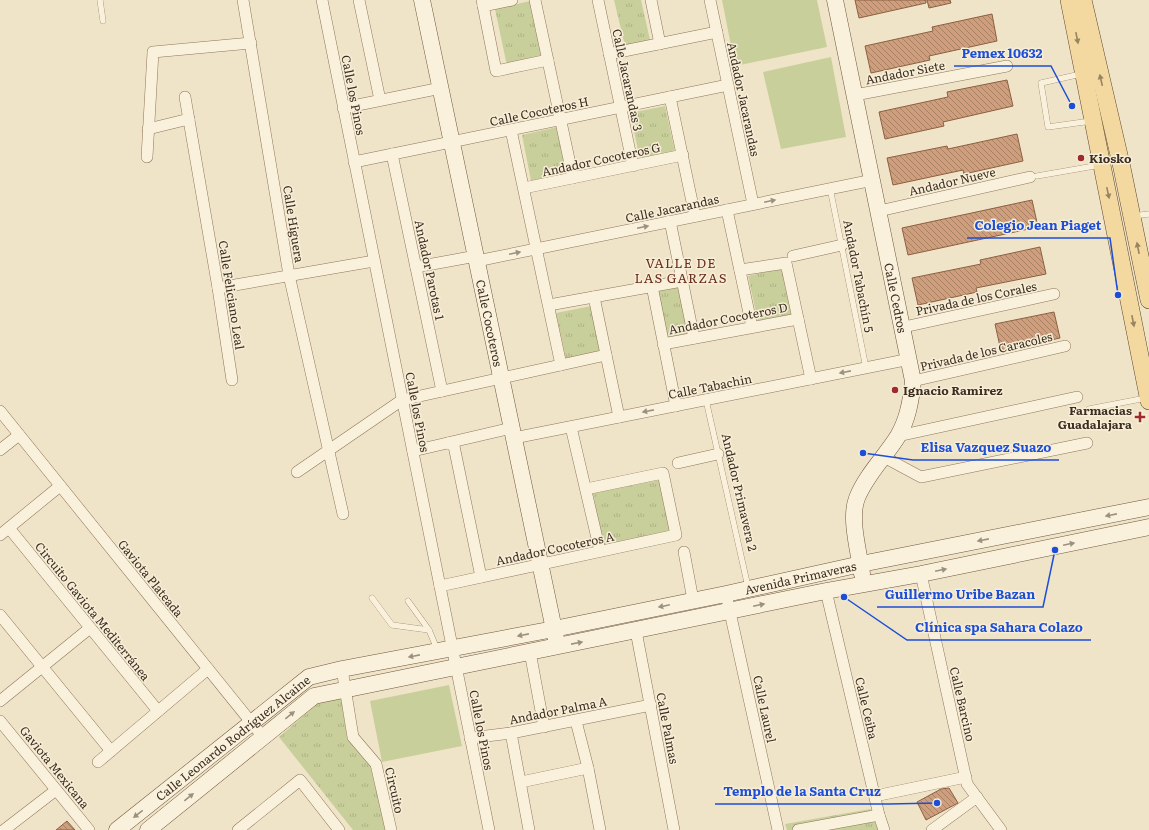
<svg xmlns="http://www.w3.org/2000/svg" width="1149" height="830" font-family="Literata,serif">
	<style>
		.green { fill: #c9cf9b }
		.park { fill: url(#park-tufts) }
		.building { fill: url(#building-back-hatch); stroke: #8d5f41 }
		.lines { fill: none; stroke-linecap: round; stroke-linejoin: round }
		.lane-casing { stroke: #8d765c; stroke-width: 6 }
		.street-casing { stroke: #8d765c; stroke-width: 12 }
		.secondary-casing { stroke: #6f573f; stroke-width: 17 }
		.primary-casing { stroke: #5b4430; stroke-width: 18 }
		.lane { stroke: #faf1dc; stroke-width: 5.5 }
		.street { stroke: #faf1dc; stroke-width: 11 }
		.secondary { stroke: #faf1dc; stroke-width: 16 }
		.primary { stroke: #f3d9a0; stroke-width: 17 }
		.oneway { fill: #988460 }
		.oneway2 { fill: #9c907e }
		.poi-dot { fill: #9e2a2b; stroke: #f7eed8; stroke-width: 1.5 }
		.labels { text-anchor: middle; dominant-baseline: central; stroke-width: 3; stroke-linejoin: round; paint-order: stroke }
		.street-label { font-size: 12px; fill: #3d2e20; stroke: #f7eed8 }
		.poi-label { font-size: 12px; font-weight: bold; fill: #3d2e20; stroke: #f7eed8; text-anchor: start }
		.neighbourhood-label { font-size: 13px; letter-spacing: 1px; fill: #6b2e1e; stroke: #f7eed8 }
		.leader { fill: none; stroke: #1d4ed8; stroke-width: 1.5 }
		.callout-dot { fill: #1d4ed8; stroke: #f7eed8; stroke-width: 1.5 }
		.callout-label { font-size: 13px; text-anchor: middle; font-weight: bold; fill: #1d4ed8; stroke: #f7eed8; stroke-width: 3; stroke-linejoin: round; paint-order: stroke }
	</style>
	<defs>
		<pattern id="park-tufts" width="24" height="20" patternUnits="userSpaceOnUse"><rect width="24" height="20" fill="#c9cf9b"/><path d="M3 7l-1-3M5 7V3M7 7l1-3M15 17l-1-3M17 17v-4M19 17l1-3" fill="none" stroke="#aeb285"/></pattern>
		<pattern id="building-back-hatch" width="6" height="6" patternUnits="userSpaceOnUse"><rect width="6" height="6" fill="#cf9f7d"/><path d="M-1 5l2 2M0 0l6 6M5-1l2 2" fill="none" stroke="#a98266"/></pattern>
	</defs>
	<rect width="100%" height="100%" fill="#f0e4c8"/>
	<g class="green">
		<polygon points="722,0 817,0 827,47 735,66"/>
		<polygon points="831,57 846,137 781,149 763,72"/>
		<polygon points="449,685 462,746 382,762 370,701"/>
	</g>
	<g class="park">
		<polygon points="614,0 641,0 650,40 625,46"/>
		<polygon points="530,1 542,59 507,66 495,9"/>
		<polygon points="665,106 675,152 640,159 630,113"/>
		<polygon points="557,127 566,174 531,181 522,135"/>
		<polygon points="783,268 793,315 758,322 748,276"/>
		<polygon points="680,287 690,336 667,340 657,291"/>
		<polygon points="591,306 600,352 566,359 556,313"/>
		<polygon points="660,480 671,534 603,547 593,493"/>
		<polygon points="341,698 347,737 370,765 386,830 353,830 279,737 318,703"/>
		<polygon points="870,809 878,830 787,830 785,824"/>
	</g>
	<g class="building">
		<polygon points="855,0 926,0 926,3 859,18"/>
		<polygon points="927,0 950,0 951,3 929,8"/>
		<polygon points="992,14 997,41 929,56 930,60 871,73 865,46 933,31 932,27"/>
		<polygon points="1007,80 1013,106 943,122 944,126 885,139 879,112 948,97 947,92"/>
		<polygon points="1017,134 1023,161 964,174 963,170 893,185 887,158 947,146 948,149"/>
		<polygon points="1032,200 1038,227 908,255 902,228"/>
		<polygon points="1040,247 1046,274 976,288 977,292 918,305 912,278 981,264 980,260"/>
		<polygon points="1054,312 1060,338 1001,351 995,324"/>
		<polygon points="949,788 958,803 926,820 917,802 941,789"/>
		<polygon points="67,821 75,830 56,830"/>
	</g>
	<g class="lines">
		<defs>
			<g id="lane">
				<polyline points="100,0 103,21"/>
				<polyline points="1081,74 1041,83 1048,127 1091,121"/>
				<polyline points="1037,176 1100,165"/>
				<polyline points="830,188 866,368"/>
				<polyline points="1133,216 1149,214"/>
				<polyline points="706,400 748,587"/>
				<polyline points="1089,409 1146,398"/>
				<polyline points="372,598 392,625 429,630"/>
				<polyline points="408,601 429,630 437,649"/>
			</g>
			<g id="street">
				<polyline points="243,0 289,275 343,514"/>
				<polyline points="322,0 489,830"/>
				<polyline points="359,0 380,100"/>
				<polyline points="482,0 496,71 548,60"/>
				<polyline points="535,0 573,178"/>
				<polyline points="598,0 633,166"/>
				<polyline points="651,0 660,44"/>
				<polyline points="710,0 753,204"/>
				<polyline points="483,6 512,0"/>
				<polyline points="609,54 717,32"/>
				<polyline points="855,95 1007,66"/>
				<polyline points="185,97 218,288 232,380"/>
				<polyline points="670,97 695,216"/>
				<polyline points="343,108 441,88"/>
				<polyline points="148,129 189,119"/>
				<polyline points="511,130 561,365"/>
				<polyline points="392,154 442,391"/>
				<polyline points="147,157 153,52 251,43"/>
				<polyline points="354,162 728,85"/>
				<polyline points="524,188 683,155"/>
				<polyline points="727,210 752,327"/>
				<polyline points="879,211 1030,177"/>
				<polyline points="670,221 694,338"/>
				<polyline points="793,256 842,245"/>
				<polyline points="477,261 873,180"/>
				<polyline points="416,267 476,256"/>
				<polyline points="740,270 786,263 811,379"/>
				<polyline points="652,286 676,406"/>
				<polyline points="218,288 374,261"/>
				<polyline points="594,297 619,417"/>
				<polyline points="549,305 682,281"/>
				<polyline points="904,327 1054,294"/>
				<polyline points="663,344 798,319"/>
				<polyline points="913,381 1065,346"/>
				<polyline points="0,411 263,737"/>
				<polyline points="571,427 600,551"/>
				<polyline points="898,436 1077,397"/>
				<polyline points="514,438 910,359"/>
				<polyline points="448,443 454,446 481,577"/>
				<polyline points="0,450 19,435"/>
				<polyline points="413,451 512,428"/>
				<polyline points="882,456 921,477 1087,443"/>
				<polyline points="678,463 718,454"/>
				<polyline points="297,472 402,400 606,355"/>
				<polyline points="9,528 158,711"/>
				<polyline points="0,535 60,486"/>
				<polyline points="684,552 693,600"/>
				<polyline points="921,574 967,784 1001,830"/>
				<polyline points="440,586 676,535 663,473 586,489"/>
				<polyline points="826,591 879,815 884,830"/>
				<polyline points="726,594 778,830"/>
				<polyline points="0,615 111,751"/>
				<polyline points="636,631 674,830"/>
				<polyline points="530,652 544,727"/>
				<polyline points="342,669 353,737 376,764 391,830"/>
				<polyline points="0,701 90,628"/>
				<polyline points="0,721 89,830"/>
				<polyline points="576,721 588,768 600,830"/>
				<polyline points="511,733 529,830"/>
				<polyline points="470,738 511,733 651,705"/>
				<polyline points="98,762 208,669"/>
				<polyline points="521,782 588,768"/>
				<polyline points="875,796 966,777"/>
				<polyline points="4,830 56,790"/>
				<polyline points="238,830 300,780 339,830"/>
				<polyline points="798,830 879,815"/>
				<polyline points="932,830 977,797"/>
			</g>
			<g id="secondary">
				<path id="s1" d="M422,0L556,639"/>
				<path id="s2" d="M835,0L913,381C911,400 908,419 898,436C885,457 866,475 857,498C849,518 859,552 862,574"/>
				<path id="s3" d="M117,830L309,677L342,669L554,629L726,594L861,564L1149,507"/>
				<polyline points="148,830 314,696 826,591 921,574 1149,527"/>
			</g>
			<g id="primary">
				<polyline points="1069,0 1149,401"/>
				<polyline points="1083,0 1122,168 1149,300"/>
			</g>
		</defs>
		<use href="#lane" class="lane-casing"/>
		<use href="#street" class="street-casing"/>
		<use href="#secondary" class="secondary-casing"/>
		<use href="#primary" class="primary-casing"/>
		<use href="#lane" class="lane"/>
		<use href="#street" class="street"/>
		<use href="#secondary" class="secondary"/>
		<use href="#primary" class="primary"/>
	</g>
	<defs><path id="oneway-solid" d="M-6-.8H1V-3.2L6.5 0L1 3.2V.8H-6Z"/></defs>
	<g class="oneway">
		<use href="#oneway-solid" transform="translate(1077 38) rotate(79)"/>
		<use href="#oneway-solid" transform="translate(1101 80) rotate(-103)"/>
		<use href="#oneway-solid" transform="translate(1108 193) rotate(78)"/>
		<use href="#oneway-solid" transform="translate(1138 248) rotate(-101)"/>
		<use href="#oneway-solid" transform="translate(1133 321) rotate(79)"/>
	</g>
	<g class="oneway2">
		<use href="#oneway-solid" transform="translate(770 201) rotate(-12)"/>
		<use href="#oneway-solid" transform="translate(643 227) rotate(-12)"/>
		<use href="#oneway-solid" transform="translate(515 253) rotate(-12)"/>
		<use href="#oneway-solid" transform="translate(845 372) rotate(169)"/>
		<use href="#oneway-solid" transform="translate(648 411) rotate(169)"/>
		<use href="#oneway-solid" transform="translate(1111 515) rotate(169)"/>
		<use href="#oneway-solid" transform="translate(983 540) rotate(169)"/>
		<use href="#oneway-solid" transform="translate(1069 544) rotate(-12)"/>
		<use href="#oneway-solid" transform="translate(941 570) rotate(-12)"/>
		<use href="#oneway-solid" transform="translate(759 605) rotate(-12)"/>
		<use href="#oneway-solid" transform="translate(664 606) rotate(168)"/>
		<use href="#oneway-solid" transform="translate(523 635) rotate(169)"/>
		<use href="#oneway-solid" transform="translate(577 643) rotate(-11)"/>
		<use href="#oneway-solid" transform="translate(414 656) rotate(169)"/>
		<use href="#oneway-solid" transform="translate(290 715) rotate(-39)"/>
		<use href="#oneway-solid" transform="translate(189 797) rotate(-39)"/>
		<use href="#oneway-solid" transform="translate(138 814) rotate(142)"/>
	</g>
	<g class="poi-dot">
		<circle cx="1081" cy="158" r="4"/>
		<circle cx="895" cy="390" r="4"/>
		<path d="M1138 411h4v4h4v4h-4v4h-4v-4h-4v-4h4z"/>
	</g>
	<g class="labels">
		<g class="street-label">
			<text transform="translate(905 72) rotate(-11)">Andador Siete</text>
			<text transform="translate(628 80) rotate(78)">Calle Jacarandas 3</text>
			<text transform="translate(354 95) rotate(79)">Calle los Pinos</text>
			<text transform="translate(744 99) rotate(78)">Andador Jacarandas</text>
			<text transform="translate(539 111) rotate(-12)">Calle Cocoteros H</text>
			<text transform="translate(601 159) rotate(-12)">Andador Cocoteros G</text>
			<text transform="translate(952 181) rotate(-13)">Andador Nueve</text>
			<text transform="translate(672 208) rotate(-12)">Calle Jacarandas</text>
			<text transform="translate(294 224) rotate(81)">Calle Higuera</text>
			<text transform="translate(430 270) rotate(78)">Andador Parotas 1</text>
			<text transform="translate(859 276) rotate(79)">Andador Tabachín 5</text>
			<text transform="translate(232 295) rotate(81)">Calle Feliciano Leal</text>
			<text stroke="none"><textPath href="#s2" startOffset="304">Calle Cedros</textPath></text>
			<text transform="translate(976 298) rotate(-12)">Privada de los Corales</text>
			<text transform="translate(728 318) rotate(-11)">Andador Cocoteros D</text>
			<text stroke="none"><textPath href="#s1" startOffset="330">Calle Cocoteros</textPath></text>
			<text transform="translate(986 351) rotate(-13)">Privada de los Caracoles</text>
			<text transform="translate(710 386) rotate(-11)">Calle Tabachin</text>
			<text transform="translate(418 412) rotate(79)">Calle los Pinos</text>
			<text transform="translate(740 492) rotate(77)">Andador Primavera 2</text>
			<text transform="translate(555 548) rotate(-12)">Andador Cocoteros A</text>
			<text transform="translate(151 578) rotate(51)">Gaviota Plateada</text>
			<text stroke="none"><textPath href="#s3" startOffset="747">Avenida Primaveras</textPath></text>
			<text transform="translate(93 611) rotate(51)">Circuito Gaviota Mediterránea</text>
			<text transform="translate(963 704) rotate(77)">Calle Barcino</text>
			<text transform="translate(867 708) rotate(77)">Calle Ceiba</text>
			<text transform="translate(765 709) rotate(78)">Calle Laurel</text>
			<text transform="translate(558 710) rotate(-11)">Andador Palma A</text>
			<text transform="translate(668 728) rotate(79)">Calle Palmas</text>
			<text transform="translate(482 730) rotate(79)">Calle los Pinos</text>
			<text stroke="none"><textPath href="#s3" startOffset="148">Calle Leonardo Rodríguez Alcaine</textPath></text>
			<text transform="translate(55 767) rotate(51)">Gaviota Mexicana</text>
			<text transform="translate(395 790) rotate(77)">Circuito</text>
		</g>
		<g class="poi-label">
			<text x="1089" y="158">Kiosko</text>
			<text x="903" y="390">Ignacio Ramirez</text>
			<text x="1132" y="410" text-anchor="end">Farmacias<tspan x="1132" dy="14">Guadalajara</tspan></text>
		</g>
		<g class="neighbourhood-label">
			<text x="681" y="262">VALLE DE<tspan x="681" dy="15">LAS GARZAS</tspan></text>
		</g>
	</g>
	<path class="leader" d="M1072 106L1051 66H954M1118 295L1110 238H967M863 453L913 460H1059M1055 550L1043 607H877M844 597L907 640H1091M937 803L889 804H715"/>
	<g class="callout-dot">
		<circle cx="1072" cy="106" r="4"/>
		<circle cx="1118" cy="295" r="4"/>
		<circle cx="863" cy="453" r="4"/>
		<circle cx="1055" cy="550" r="4"/>
		<circle cx="844" cy="597" r="4"/>
		<circle cx="937" cy="803" r="4"/>
	</g>
	<g class="callout-label">
		<text x="1002" y="58">Pemex 10632</text>
		<text x="1038" y="230">Colegio Jean Piaget</text>
		<text x="986" y="452">Elisa Vazquez Suazo</text>
		<text x="960" y="599">Guillermo Uribe Bazan</text>
		<text x="999" y="632">Clínica spa Sahara Colazo</text>
		<text x="802" y="796">Templo de la Santa Cruz</text>
	</g>
</svg>
